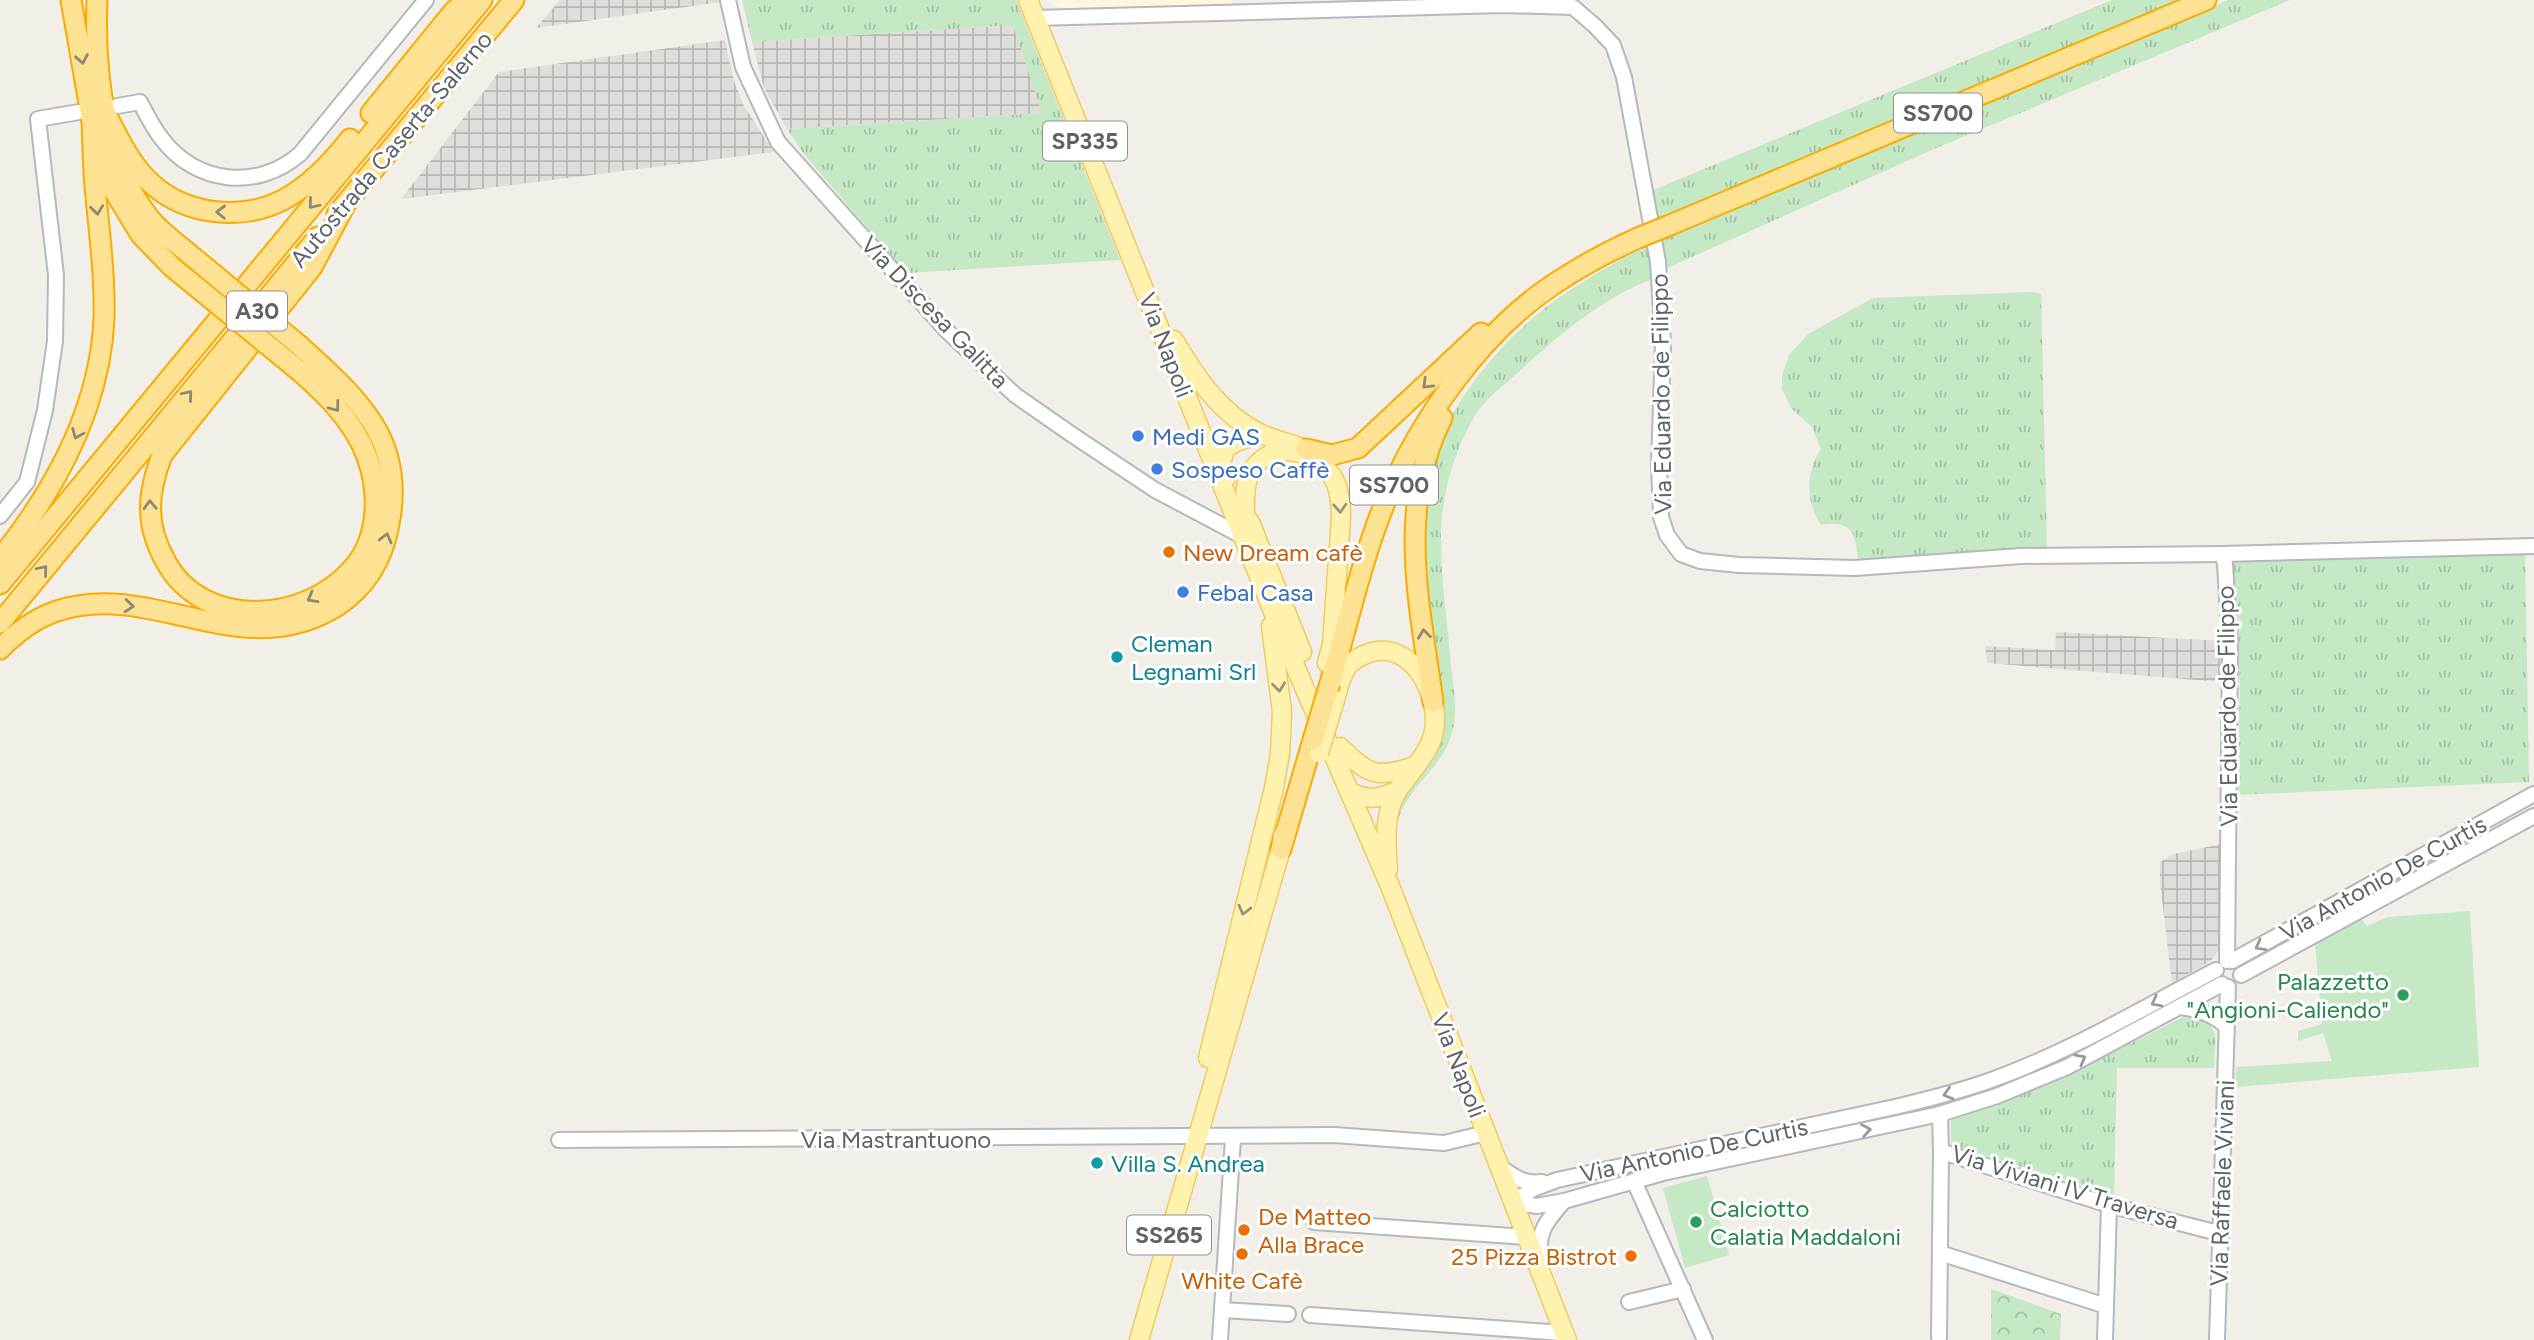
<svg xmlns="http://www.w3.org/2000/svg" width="2534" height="1340" font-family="Figtree,sans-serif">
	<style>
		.commercial { fill: #fef7e0 }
		.industrial { fill: url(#industrial-grid) }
		.grass { fill: url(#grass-tufts) }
		.forest { fill: url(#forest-crowns) }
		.garden { fill: #c5e8c5 }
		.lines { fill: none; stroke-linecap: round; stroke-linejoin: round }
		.minor-casing { stroke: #b5b8bc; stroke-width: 18 }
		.major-casing { stroke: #f2c960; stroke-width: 21 }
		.highway-casing { stroke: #f9ab00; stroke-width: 23 }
		.minor { stroke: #fff; stroke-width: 14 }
		.major { stroke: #fff2af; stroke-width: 18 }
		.highway { stroke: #fde293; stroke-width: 19 }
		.major-bridge-casing { stroke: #f2c960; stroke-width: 21; stroke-linecap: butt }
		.highway-bridge-casing { stroke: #f9ab00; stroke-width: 23; stroke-linecap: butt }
		.major-bridge { stroke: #fff2af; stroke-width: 18 }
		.highway-bridge { stroke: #fde293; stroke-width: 19 }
		.oneway { stroke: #8e8975 }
		.oneway2 { stroke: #979581 }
		.oneway3 { stroke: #979a9d }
		.shop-dot { fill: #3f7fe0; stroke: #fff; stroke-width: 2.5 }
		.food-dot { fill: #e8710a; stroke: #fff; stroke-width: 2.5 }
		.culture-dot { fill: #0f9aa8; stroke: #fff; stroke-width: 2.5 }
		.leisure-dot { fill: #2e9e5b; stroke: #fff; stroke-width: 2.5 }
		.labels { text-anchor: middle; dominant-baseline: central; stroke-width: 6; stroke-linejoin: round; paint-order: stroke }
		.shield { fill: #fff; stroke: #8f9295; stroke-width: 2 }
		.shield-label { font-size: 23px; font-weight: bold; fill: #5f6368 }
		.street-label { font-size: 24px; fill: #5f6368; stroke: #fff }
		.shop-label { font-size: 24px; fill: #366cbe; stroke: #fff; text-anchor: start }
		.food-label { font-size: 24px; fill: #c56008; stroke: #fff; text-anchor: start }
		.culture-label { font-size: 24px; fill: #0d838f; stroke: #fff; text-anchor: start }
		.leisure-label { font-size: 24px; fill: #27864d; stroke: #fff; text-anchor: end }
	</style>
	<defs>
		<pattern id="industrial-grid" width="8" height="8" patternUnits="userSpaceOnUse" patternTransform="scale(1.75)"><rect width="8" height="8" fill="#e0deda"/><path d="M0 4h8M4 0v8" fill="none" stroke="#b9b8b5"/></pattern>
		<pattern id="grass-tufts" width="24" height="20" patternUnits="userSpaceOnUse" patternTransform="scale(1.75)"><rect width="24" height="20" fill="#c5e8c5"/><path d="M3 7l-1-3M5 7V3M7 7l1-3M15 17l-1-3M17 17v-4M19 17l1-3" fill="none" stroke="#a3c0a4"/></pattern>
		<pattern id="forest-crowns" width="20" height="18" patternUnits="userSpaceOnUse" patternTransform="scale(1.75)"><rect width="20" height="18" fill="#c5e8c5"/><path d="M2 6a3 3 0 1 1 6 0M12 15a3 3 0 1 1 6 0" fill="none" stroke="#a3c0a4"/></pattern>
	</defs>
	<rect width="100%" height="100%" fill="#f1efe8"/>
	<polygon class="commercial" points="1047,0 1232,0 1232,4 1069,9 1056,6"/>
	<g class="industrial">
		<polygon points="560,0 720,0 721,2 536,28"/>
		<polygon points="1013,25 1043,113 787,129 764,88 752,42"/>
		<polygon points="725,40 734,81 744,106 774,152 401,199 499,72"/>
		<polygon points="2056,632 2223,641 2221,682 1987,663 1985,646 2055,650"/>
		<polygon points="2222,844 2222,946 2211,961 2172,983 2160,882 2160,862 2173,854"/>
	</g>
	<g class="grass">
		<polygon points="742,0 1016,0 1120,260 906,273 803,153 787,129 1042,113 1013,25 752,42"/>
		<polygon points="2112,0 2182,0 1657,219 1653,190"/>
		<polygon points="2228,0 2290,0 1934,149 1665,269 1659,239"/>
		<path d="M1651,243L1655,278C1602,297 1554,339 1513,377C1498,390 1483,401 1473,419C1453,454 1440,500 1441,541C1441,583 1448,625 1451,667C1453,683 1456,699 1455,715C1452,770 1402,781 1395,834C1392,797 1413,780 1435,752C1431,705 1428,657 1424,609C1422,577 1417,541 1421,508C1430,431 1480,362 1539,313C1573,285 1613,264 1651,243Z"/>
		<path d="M2033,292L2041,294L2047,548L1858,560C1856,533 1851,519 1821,525C1805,502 1806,471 1821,449L1812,427L1791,408L1782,389V376L1789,355L1808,334L1873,298Z"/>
		<polygon points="2525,551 2529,782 2237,795 2240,683 2233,562"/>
		<path d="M2187,1015C2223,1026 2215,1035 2214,1068H2117L2114,1195L1951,1145V1120C2033,1093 2110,1054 2187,1015Z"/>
	</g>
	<polygon class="forest" points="1991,1289 2061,1314 2060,1340 1991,1340"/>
	<g class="garden">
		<polygon points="2470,911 2479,1067 2235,1087 2236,1067 2332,1061 2323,1033 2298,1041 2298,1031 2322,1024 2315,942 2361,918 2367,926 2388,917"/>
		<polygon points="1707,1176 1729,1255 1685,1268 1663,1188"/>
	</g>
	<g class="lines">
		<defs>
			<g id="minor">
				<polyline points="728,0 743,67 778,142 947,331 1015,395 1071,434 1155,490 1242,536"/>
				<polyline points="1035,18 1502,5 1573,7 1595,26 1613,45 1624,77 1658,262 1663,343 1659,465 1661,517 1667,535 1681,554 1700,561 1739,565 1855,568 2021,556 2222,554 2534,546"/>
				<path d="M117,106L140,102C147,115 153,128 162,139C196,184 257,191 300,154L426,0"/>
				<polyline points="0,516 27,482 45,410 55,341 56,275 38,119 79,112"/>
				<polyline points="2222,554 2225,564 2230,648 2227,961"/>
				<polyline points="2232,961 2534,794"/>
				<polyline points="2241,975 2534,816"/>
				<path d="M2180,1007C2197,1009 2213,1014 2226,1026"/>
				<polyline points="1940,1114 1941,1151 1952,1155 2109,1205 2222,1234"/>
				<polyline points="559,1140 1334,1135 1444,1143 1486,1133"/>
				<path d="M1499,1166C1513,1176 1524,1185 1542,1182"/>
				<polyline points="1634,1181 1705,1340"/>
				<polyline points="1513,1202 1537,1206 1564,1201 1663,1173 1940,1114 1997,1096 2067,1067 2222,984"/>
				<path d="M1513,1202L1533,1189L1557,1180L1895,1107C1929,1099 1962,1091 1994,1079C2071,1051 2143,1008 2216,970"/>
				<polyline points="1314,1222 1527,1237"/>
				<polyline points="1940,1253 2106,1306 2105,1340"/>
				<path d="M1539,1262C1539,1229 1543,1226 1564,1201"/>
				<polyline points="1629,1302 1683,1289"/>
				<polyline points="2106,1306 2109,1205"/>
				<polyline points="1222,1310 1288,1314"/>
				<polyline points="1310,1315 1564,1333"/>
				<polyline points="1939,1337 1941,1151"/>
				<polyline points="1220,1340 1233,1138"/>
				<polyline points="2217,1340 2228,987"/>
			</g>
			<g id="major">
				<polyline points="1028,0 1292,659 1390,886 1567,1340"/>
				<path d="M1174,340C1196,377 1220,414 1261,434C1272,439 1285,442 1297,446"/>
				<polyline points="1226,478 1221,464 1225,449 1236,442 1261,434"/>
				<path d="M1245,512C1245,501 1244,489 1248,479C1262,440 1312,445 1332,476C1340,488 1341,504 1341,518L1332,644L1327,663"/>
				<polyline points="1250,522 1302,652"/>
				<path d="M1335,700C1338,690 1340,678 1346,669C1352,660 1362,655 1372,652C1411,643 1435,688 1435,721C1435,750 1412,768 1398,790C1383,813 1386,844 1388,869"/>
				<path d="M1340,747C1369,775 1376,779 1415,766"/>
				<path d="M1349,791C1367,801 1378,799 1397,791"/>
				<polyline points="1208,1058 1274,788 1280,754 1282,712 1271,626"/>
				<polyline points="1139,1340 1281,849 1283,835"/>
			</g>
			<g id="highway">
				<polyline points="71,0 95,138 105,176 141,235 172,267"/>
				<path d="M97,0C94,72 104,163 151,220C161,232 175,242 187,252"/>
				<polyline points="371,113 454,11 468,0"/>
				<path d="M106,114C119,139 131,166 153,185C187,215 242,221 283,200C309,186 332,162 350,139"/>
				<polyline points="337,214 514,0"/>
				<polyline points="1670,225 2206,0"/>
				<path d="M286,360C318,386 353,418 367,457C380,492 379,539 353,568C306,623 204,631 166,562C145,525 147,495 162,455L312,267L345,205"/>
				<polyline points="1306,449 1332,455 1358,448 1481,333"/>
				<path d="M0,559C55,490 100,409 104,319C105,278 100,238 96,197C93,171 93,144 92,118"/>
				<polyline points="0,584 482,0"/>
				<polyline points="0,623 318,237"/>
				<path d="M0,649C15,634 35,618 57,611C152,579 242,666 337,606C366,587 383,558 389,524C406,437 356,398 299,345"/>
				<path d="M1330,683C1348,624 1361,562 1384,505C1418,423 1479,334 1554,284C1581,266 1609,251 1638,238"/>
				<path d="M1433,702C1420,606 1396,509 1442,418"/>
				<polyline points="1281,849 1313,740"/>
			</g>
		</defs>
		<use href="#minor" class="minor-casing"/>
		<use href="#major" class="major-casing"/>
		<use href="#highway" class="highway-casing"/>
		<use href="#minor" class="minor"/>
		<use href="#major" class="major"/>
		<use href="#highway" class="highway"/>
		<defs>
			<polyline id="major-bridge" points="1319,753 1335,700"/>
			<g id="highway-bridge">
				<polyline points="1638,238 1670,225"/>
				<polyline points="187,252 299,345"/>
				<polyline points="172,267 286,360"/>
				<polyline points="1313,740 1330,683"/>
			</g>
		</defs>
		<use href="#major-bridge" class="major-bridge-casing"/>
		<use href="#highway-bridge" class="highway-bridge-casing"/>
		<use href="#major-bridge" class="major-bridge"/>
		<use href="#highway-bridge" class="highway-bridge"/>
	</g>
	<defs><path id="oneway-chevron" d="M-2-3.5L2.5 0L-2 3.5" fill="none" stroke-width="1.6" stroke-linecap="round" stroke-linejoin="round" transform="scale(1.75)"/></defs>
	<g class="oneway">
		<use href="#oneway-chevron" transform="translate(82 59) rotate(80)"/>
		<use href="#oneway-chevron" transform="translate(313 204) rotate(130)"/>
		<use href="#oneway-chevron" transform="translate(97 210) rotate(83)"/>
		<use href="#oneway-chevron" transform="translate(221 212) rotate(-178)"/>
		<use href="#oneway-chevron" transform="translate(1427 384) rotate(136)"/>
		<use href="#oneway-chevron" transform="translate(188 395) rotate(-50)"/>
		<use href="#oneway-chevron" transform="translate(335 407) rotate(53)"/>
		<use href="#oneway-chevron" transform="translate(77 434) rotate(113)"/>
		<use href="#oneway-chevron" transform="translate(150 505) rotate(-92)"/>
		<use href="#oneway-chevron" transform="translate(386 538) rotate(-76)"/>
		<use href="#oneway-chevron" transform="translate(43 570) rotate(-50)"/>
		<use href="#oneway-chevron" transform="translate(312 598) rotate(151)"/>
		<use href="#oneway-chevron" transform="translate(129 606) rotate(5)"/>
		<use href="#oneway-chevron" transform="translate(1424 634) rotate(-97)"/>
	</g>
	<g class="oneway2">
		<use href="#oneway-chevron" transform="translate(1340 508) rotate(87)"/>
		<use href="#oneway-chevron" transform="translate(1279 687) rotate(83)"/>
		<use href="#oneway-chevron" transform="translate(1244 910) rotate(104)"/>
	</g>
	<g class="oneway3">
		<use href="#oneway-chevron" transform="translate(2260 946) rotate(151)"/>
		<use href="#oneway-chevron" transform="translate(2156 1002) rotate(152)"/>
		<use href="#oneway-chevron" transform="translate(2081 1059) rotate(-28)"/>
		<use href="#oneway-chevron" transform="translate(1948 1094) rotate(163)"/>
		<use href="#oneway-chevron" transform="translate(1866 1130) rotate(-10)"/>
	</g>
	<g class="shop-dot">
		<circle cx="1138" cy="436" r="7"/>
		<circle cx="1157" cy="469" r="7"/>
		<circle cx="1183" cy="592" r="7"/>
	</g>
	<g class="food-dot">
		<circle cx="1169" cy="552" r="7"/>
		<circle cx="1244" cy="1230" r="7"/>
		<circle cx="1242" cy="1254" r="7"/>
		<circle cx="1631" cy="1256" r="7"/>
	</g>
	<g class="culture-dot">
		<circle cx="1117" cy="657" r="7"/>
		<circle cx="1097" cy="1163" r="7"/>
	</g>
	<g class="leisure-dot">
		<circle cx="2403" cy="995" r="7"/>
		<circle cx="1696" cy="1222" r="7"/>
	</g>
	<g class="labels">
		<g class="shield">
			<rect x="1894" y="93.5" width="88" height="39" rx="5"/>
			<rect x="1043" y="121.5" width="84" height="39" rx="5"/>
			<rect x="227" y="291.5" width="60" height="39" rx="5"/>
			<rect x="1350" y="465.5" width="88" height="39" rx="5"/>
			<rect x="1127" y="1215.5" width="84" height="39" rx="5"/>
		</g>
		<g class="shield-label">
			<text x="1938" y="113">SS700</text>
			<text x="1085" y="141">SP335</text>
			<text x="257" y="311">A30</text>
			<text x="1394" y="485">SS700</text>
			<text x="1169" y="1235">SS265</text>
		</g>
		<g class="street-label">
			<text transform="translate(391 149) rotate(-50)">Autostrada Caserta-Salerno</text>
			<text transform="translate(935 312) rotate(46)">Via Discesa Galitta</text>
			<text transform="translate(1166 345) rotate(69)">Via Napoli</text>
			<text transform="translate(1661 394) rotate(-91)">Via Eduardo de Filippo</text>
			<text transform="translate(2227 706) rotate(-91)">Via Eduardo de Filippo</text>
			<text transform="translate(2383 878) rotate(-29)">Via Antonio De Curtis</text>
			<text transform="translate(1459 1065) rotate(69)">Via Napoli</text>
			<text x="896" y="1139">Via Mastrantuono</text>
			<text transform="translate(1694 1150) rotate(-12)">Via Antonio De Curtis</text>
			<text transform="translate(2222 1183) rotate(-88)">Via Raffaele Viviani</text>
			<text transform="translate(2065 1187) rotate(17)">Via Viviani IV Traversa</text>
		</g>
		<g class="shop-label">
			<text x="1152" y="436">Medi GAS</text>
			<text x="1171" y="469">Sospeso Caffè</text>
			<text x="1197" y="592">Febal Casa</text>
		</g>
		<g class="food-label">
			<text x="1183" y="552">New Dream cafè</text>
			<text x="1258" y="1216">De Matteo<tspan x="1258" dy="28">Alla Brace</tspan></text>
			<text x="1617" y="1256" text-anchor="end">25 Pizza Bistrot</text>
			<text x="1242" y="1280" text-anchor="middle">White Cafè</text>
		</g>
		<g class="culture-label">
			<text x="1131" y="643">Cleman<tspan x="1131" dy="28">Legnami Srl</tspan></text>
			<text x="1111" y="1163">Villa S. Andrea</text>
		</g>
		<g class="leisure-label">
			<text x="2389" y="981">Palazzetto<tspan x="2389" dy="28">"Angioni-Caliendo"</tspan></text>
			<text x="1710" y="1208" text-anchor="start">Calciotto<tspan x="1710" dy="28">Calatia Maddaloni</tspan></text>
		</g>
	</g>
</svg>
